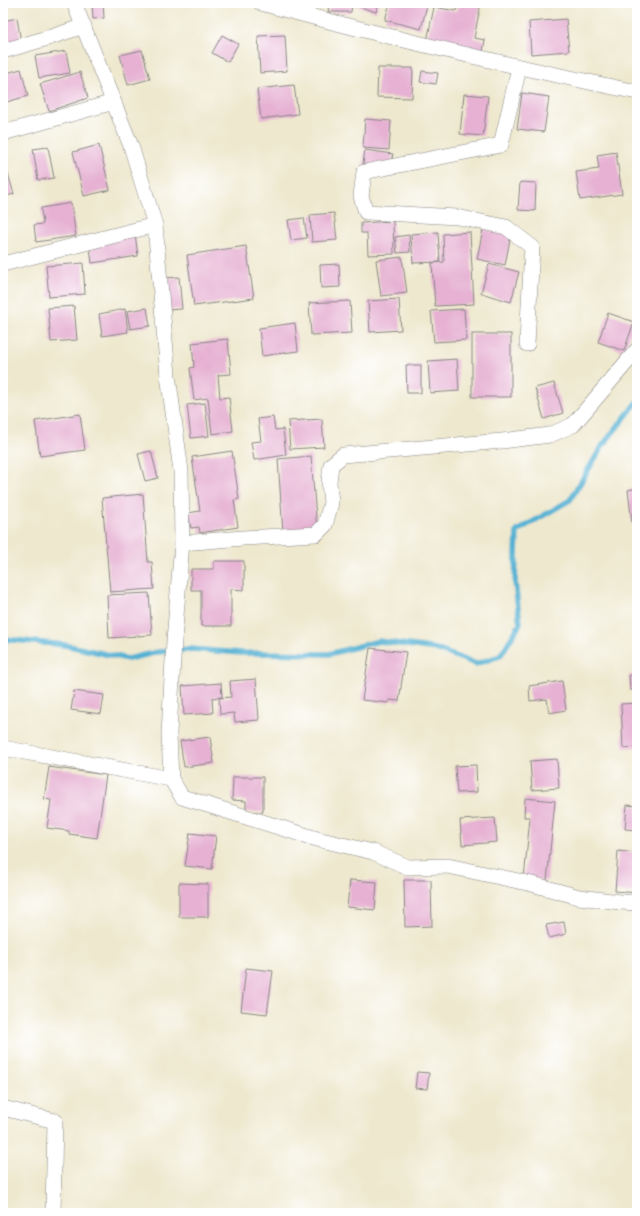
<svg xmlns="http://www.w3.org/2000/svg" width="640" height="1216" font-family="'Patrick Hand',sans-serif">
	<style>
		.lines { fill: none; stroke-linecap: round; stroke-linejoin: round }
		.stream { stroke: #55b1d3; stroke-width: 5.5 }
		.building { fill: #e6b1d3 }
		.minor-casing { stroke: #888584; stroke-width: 16 }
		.minor { stroke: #fff; stroke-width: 15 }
	</style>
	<rect width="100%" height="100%" fill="#fff"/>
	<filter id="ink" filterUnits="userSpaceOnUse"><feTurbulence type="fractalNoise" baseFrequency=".025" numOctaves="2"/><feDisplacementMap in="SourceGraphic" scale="8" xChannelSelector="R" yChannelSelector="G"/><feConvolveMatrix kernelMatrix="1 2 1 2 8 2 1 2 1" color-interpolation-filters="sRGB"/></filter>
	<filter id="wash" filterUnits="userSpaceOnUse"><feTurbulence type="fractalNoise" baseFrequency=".012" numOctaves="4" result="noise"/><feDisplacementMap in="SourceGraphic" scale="16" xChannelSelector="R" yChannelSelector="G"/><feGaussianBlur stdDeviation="0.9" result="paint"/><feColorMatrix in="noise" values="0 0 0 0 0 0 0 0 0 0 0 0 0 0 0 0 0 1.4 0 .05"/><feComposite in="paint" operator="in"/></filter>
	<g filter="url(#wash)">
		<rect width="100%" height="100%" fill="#eee8ce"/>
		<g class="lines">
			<polyline class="stream" points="3,639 65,645 128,659 158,652 190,649 241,653 329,654 379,641 436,649 476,664 500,656 520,624 515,582 517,531 570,500 603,445 637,402"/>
		</g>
		<g id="blocks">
			<g class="building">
				<polygon points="92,3 103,3 104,18 93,19"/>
				<polygon points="329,3 352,3 351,12 328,12"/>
				<polygon points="354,3 379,3 376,12 354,5"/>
				<polygon points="390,3 419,3 427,5 421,29 385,20"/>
				<polygon points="458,3 481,3 474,38 485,40 483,51 427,41 434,7 456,11"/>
				<polygon points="17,18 21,42 3,45 3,21"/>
				<polygon points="566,19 569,51 531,54 529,22"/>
				<polygon points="222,35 238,44 228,62 212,53"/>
				<polygon points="285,35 287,71 260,73 258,36"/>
				<polygon points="142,50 150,79 128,85 120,55"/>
				<polygon points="66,51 70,73 39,78 35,56"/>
				<polygon points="378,68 413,68 412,98 377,97"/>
				<polygon points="21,69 28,96 3,103 3,74"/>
				<polygon points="422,71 438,73 436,84 420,82"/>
				<polygon points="80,72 88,98 49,111 40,84"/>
				<polygon points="294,85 298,114 261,119 257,89"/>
				<polygon points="522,93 549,97 544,132 517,129"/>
				<polygon points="464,94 488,96 483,136 460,134"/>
				<polygon points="365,119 391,121 389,150 363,148"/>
				<polygon points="99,145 110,190 84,196 73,152"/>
				<polygon points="48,147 54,178 38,180 33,149"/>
				<polygon points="365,150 393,154 390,168 363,164"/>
				<polygon points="616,152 622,194 580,200 576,172 599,169 597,155"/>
				<polygon points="6,167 14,194 3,197 3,168"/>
				<polygon points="520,182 536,183 535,211 518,210"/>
				<polygon points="71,203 76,236 36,242 34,225 43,224 41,208"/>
				<polygon points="334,213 337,240 312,242 310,215"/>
				<polygon points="304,218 307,238 291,240 288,220"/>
				<polygon points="393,221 394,254 368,255 367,233 361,233 361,223"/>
				<polygon points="483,229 511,234 505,265 477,259"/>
				<polygon points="438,232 440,262 413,263 411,234"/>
				<polygon points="470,232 474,304 435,306 432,263 444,262 443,234"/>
				<polygon points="135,234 138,256 92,263 89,241"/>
				<polygon points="409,235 410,252 397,253 395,237"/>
				<polygon points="246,246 254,298 194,306 187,255"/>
				<polygon points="402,257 407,293 381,296 376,260"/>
				<polygon points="83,263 85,294 49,297 46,266"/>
				<polygon points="339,264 340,287 321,288 320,265"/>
				<polygon points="489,264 519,272 511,302 481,293"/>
				<polygon points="179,277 182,309 167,310 165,278"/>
				<polygon points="399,299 401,330 370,332 368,301"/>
				<polygon points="350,301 352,333 311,335 309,303"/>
				<polygon points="74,306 77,340 51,342 48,308"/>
				<polygon points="147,308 150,326 130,329 127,311"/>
				<polygon points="125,309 128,332 102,336 99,314"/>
				<polygon points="464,309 466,340 434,342 431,311"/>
				<polygon points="608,313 634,322 624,351 598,342"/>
				<polygon points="295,323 298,351 262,356 259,328"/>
				<rect x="472" y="334" width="39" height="63"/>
				<polygon points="228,339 231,374 218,375 220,398 229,397 233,431 212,434 208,398 194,400 190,368 194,367 192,343"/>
				<polygon points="457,359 459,391 430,393 428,361"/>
				<polygon points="406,365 421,365 421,393 407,393"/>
				<polygon points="554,383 563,413 544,419 535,388"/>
				<polygon points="205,403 209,436 191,438 187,405"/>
				<polygon points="80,414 85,450 40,456 35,421"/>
				<polygon points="273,417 275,430 283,429 286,455 254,460 251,442 261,441 258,419"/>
				<polygon points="322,419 324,447 290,449 288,421"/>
				<polygon points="151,451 158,478 145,481 138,454"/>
				<polygon points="232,451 239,499 234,500 238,527 200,533 199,527 191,528 188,513 200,511 192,457"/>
				<polygon points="311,456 317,530 283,533 278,459"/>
				<polygon points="637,488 637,523 632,523 628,490"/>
				<polygon points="143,494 148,562 152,562 154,589 110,592 102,498"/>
				<polygon points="214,561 244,561 244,590 231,589 231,626 201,626 201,590 191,590 191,569 214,569"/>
				<polygon points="149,593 152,635 109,638 107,595"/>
				<polygon points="370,648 406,652 399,701 389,700 389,703 362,700"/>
				<polygon points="629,675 637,675 637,690 630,690"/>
				<polygon points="256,679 259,720 235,722 234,713 220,714 219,698 231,697 230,681"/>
				<polygon points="562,681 566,710 549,713 547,699 530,701 529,686"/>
				<polygon points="221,683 222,697 212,698 213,713 184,715 182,686"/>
				<polygon points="74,691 104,695 101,714 71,710"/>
				<polygon points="637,703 637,747 623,748 621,704"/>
				<polygon points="210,737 214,763 184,767 180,741"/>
				<polygon points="557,759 559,788 532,790 530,761"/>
				<polygon points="476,765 477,792 457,793 455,766"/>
				<polygon points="49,767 106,775 97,838 69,834 69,831 47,828 51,800 44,799"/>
				<polygon points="233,777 263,777 263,812 246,812 246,801 232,800"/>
				<polygon points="525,798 555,801 547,881 524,879 530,817 524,817"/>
				<polygon points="627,805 637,806 637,830 625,829"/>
				<polygon points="495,818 497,842 462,845 460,820"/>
				<polygon points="190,833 216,836 212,869 185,866"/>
				<polygon points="618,851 637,853 637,893 615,891"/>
				<polygon points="350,880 377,882 375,910 347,907"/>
				<polygon points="404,880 431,880 432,926 405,927"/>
				<polygon points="179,883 208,884 208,917 179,917"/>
				<polygon points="564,922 566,934 549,938 546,925"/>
				<polygon points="246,968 273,971 267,1014 241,1011"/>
				<polygon points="417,1072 429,1073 427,1089 415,1088"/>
			</g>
		</g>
	</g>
	<g filter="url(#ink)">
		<use href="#blocks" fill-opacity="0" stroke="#888584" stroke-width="1"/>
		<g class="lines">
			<defs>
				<g id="minor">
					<polyline points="74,3 131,146 155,225 168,375 181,471 182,543 174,641 169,734 171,779 182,797 317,839 373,852 408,867 448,866 532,884 579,897 620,902 637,903"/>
					<path d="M261,3C385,37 511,66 637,92"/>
					<polyline points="3,51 51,37 84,26"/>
					<polyline points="519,68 501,145 364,172 361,196 366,212 457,217 506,227 532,247 527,344"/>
					<polyline points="3,133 114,102"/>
					<polyline points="3,264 155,225"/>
					<polyline points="182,543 243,538 316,534 325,525 331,503 329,482 331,465 343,455 502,441 550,435 573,425 637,350"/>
					<polyline points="3,748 171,779"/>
					<polyline points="3,1108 55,1121 53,1213"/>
				</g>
			</defs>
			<use href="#minor" class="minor-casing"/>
			<use href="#minor" class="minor"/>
		</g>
	</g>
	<rect width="640" height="1216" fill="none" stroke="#fff" stroke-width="16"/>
</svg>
